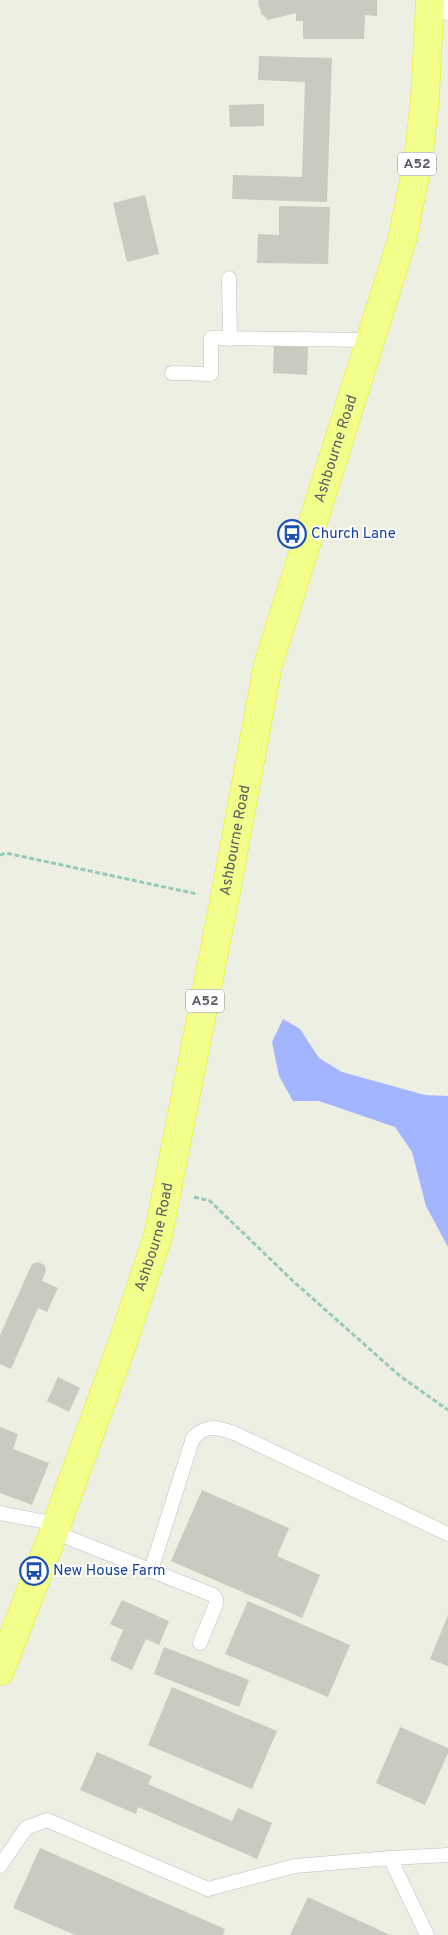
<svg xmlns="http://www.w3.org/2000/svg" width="448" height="1935" font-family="Overpass,sans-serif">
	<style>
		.water { fill: #a3b5ff }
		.building { fill: #cacac0 }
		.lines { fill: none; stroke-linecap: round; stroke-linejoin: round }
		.lane-casing { stroke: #bdbec5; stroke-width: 15 }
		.secondary-casing { stroke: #c0c0ca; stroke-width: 29 }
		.highway-casing { stroke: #e4f200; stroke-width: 29 }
		.path { stroke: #96cab8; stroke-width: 3; stroke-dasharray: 5 2.5; stroke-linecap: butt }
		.lane { stroke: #fff; stroke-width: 14 }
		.secondary { stroke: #fff; stroke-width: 28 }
		.highway { stroke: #f2ff8a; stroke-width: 28 }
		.labels { text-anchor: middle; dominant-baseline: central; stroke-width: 4; stroke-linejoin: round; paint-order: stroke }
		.shield { fill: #fff; stroke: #8c8d93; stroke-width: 1 }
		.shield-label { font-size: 14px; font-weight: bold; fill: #5b5c65 }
		.street-label { font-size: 15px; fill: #5b5c65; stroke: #fff }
		.transit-label { font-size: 15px; fill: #164399; stroke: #fff; text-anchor: start }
	</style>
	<rect width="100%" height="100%" fill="#edefe3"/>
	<polygon class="water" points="283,1019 300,1029 319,1058 342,1072 425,1095 448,1096 448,1247 426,1206 412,1152 395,1127 319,1101 293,1101 279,1076 272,1042"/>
	<g class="building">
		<polygon points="259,0 377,0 377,16 365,15 364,39 303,39 303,21 296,21 296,13 268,20 261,13 258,2"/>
		<polygon points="259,56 332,58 327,202 232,199 233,175 302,177 305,82 258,80"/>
		<polygon points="264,104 264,126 230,127 229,105"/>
		<polygon points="145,195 159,254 127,262 113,203"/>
		<polygon points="279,206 330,207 328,264 257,263 258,234 279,235"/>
		<polygon points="274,346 308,347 307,375 273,373"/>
		<polygon points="38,1262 44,1265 46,1270 42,1281 58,1288 47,1312 38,1308 11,1369 0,1364 0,1335 32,1264"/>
		<polygon points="58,1377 80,1388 69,1412 47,1401"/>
		<polygon points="0,1427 18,1434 13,1449 49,1463 32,1505 0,1493"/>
		<polygon points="202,1490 289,1528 277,1556 320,1575 302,1618 171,1561"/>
		<polygon points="122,1600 169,1621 159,1645 146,1639 132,1670 110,1660 123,1630 110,1624"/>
		<polygon points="248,1601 350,1645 328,1697 225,1654"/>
		<polygon points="448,1615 448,1666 430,1659"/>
		<polygon points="164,1647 249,1680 239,1707 154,1674"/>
		<polygon points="172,1687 277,1731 252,1789 148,1745"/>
		<polygon points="400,1727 448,1748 448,1753 425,1805 376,1783"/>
		<polygon points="97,1752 152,1776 148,1784 232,1821 238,1808 272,1823 257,1859 138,1807 136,1814 80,1790"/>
		<polygon points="40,1848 225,1929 223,1935 75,1935 13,1908"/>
		<polygon points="308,1897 390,1935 290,1935"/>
	</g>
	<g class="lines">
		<defs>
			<g id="lane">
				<polyline points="229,278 230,339"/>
				<polyline points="172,373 211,374 211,338 371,340"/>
				<polyline points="0,1513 57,1524"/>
				<polyline points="54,1532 213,1595 216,1599 216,1604 200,1643"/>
				<path d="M151,1570L193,1438C207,1424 216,1427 234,1433L448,1534"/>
				<polyline points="390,1858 427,1935"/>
				<polyline points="0,1866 26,1828 47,1820 208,1889 295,1866 390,1858 448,1855"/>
			</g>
			<polyline id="secondary" points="430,3 448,6"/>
			<g id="highway">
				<path id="s1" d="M0,1671L54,1532L123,1342L158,1236L224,902L268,665L402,240L418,161L425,98L430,0"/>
			</g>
		</defs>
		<use href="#lane" class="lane-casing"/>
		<use href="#secondary" class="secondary-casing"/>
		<use href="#highway" class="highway-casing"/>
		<g class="path">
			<polyline points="0,855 6,853 197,894"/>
			<polyline points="194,1197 210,1201 293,1281 400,1376 448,1410"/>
		</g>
		<use href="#lane" class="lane"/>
		<use href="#secondary" class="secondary"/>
		<use href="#highway" class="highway"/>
	</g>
	<defs>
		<symbol id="bus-ring" viewBox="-11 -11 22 22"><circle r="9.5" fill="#fff" stroke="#1a4fb4" stroke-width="1.5"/><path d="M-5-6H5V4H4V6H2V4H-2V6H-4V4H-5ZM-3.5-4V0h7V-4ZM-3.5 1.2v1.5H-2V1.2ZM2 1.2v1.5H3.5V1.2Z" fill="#1a4fb4"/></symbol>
	</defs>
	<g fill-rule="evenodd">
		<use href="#bus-ring" x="276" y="518" width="32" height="32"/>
		<use href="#bus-ring" x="18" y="1555" width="32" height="32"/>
	</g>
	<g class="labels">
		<g class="shield">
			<rect x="398" y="152.5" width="38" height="23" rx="4"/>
			<rect x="186" y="989.5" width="38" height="23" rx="4"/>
		</g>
		<g class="shield-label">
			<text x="417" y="164">A52</text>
			<text x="205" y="1001">A52</text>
		</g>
		<g class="street-label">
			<text stroke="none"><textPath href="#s1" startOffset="1271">Ashbourne Road</textPath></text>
			<text stroke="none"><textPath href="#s1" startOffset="866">Ashbourne Road</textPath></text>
			<text stroke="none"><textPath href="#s1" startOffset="461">Ashbourne Road</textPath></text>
		</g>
		<g class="transit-label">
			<text x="311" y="534">Church Lane</text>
			<text x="53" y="1571">New House Farm</text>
		</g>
	</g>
</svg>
